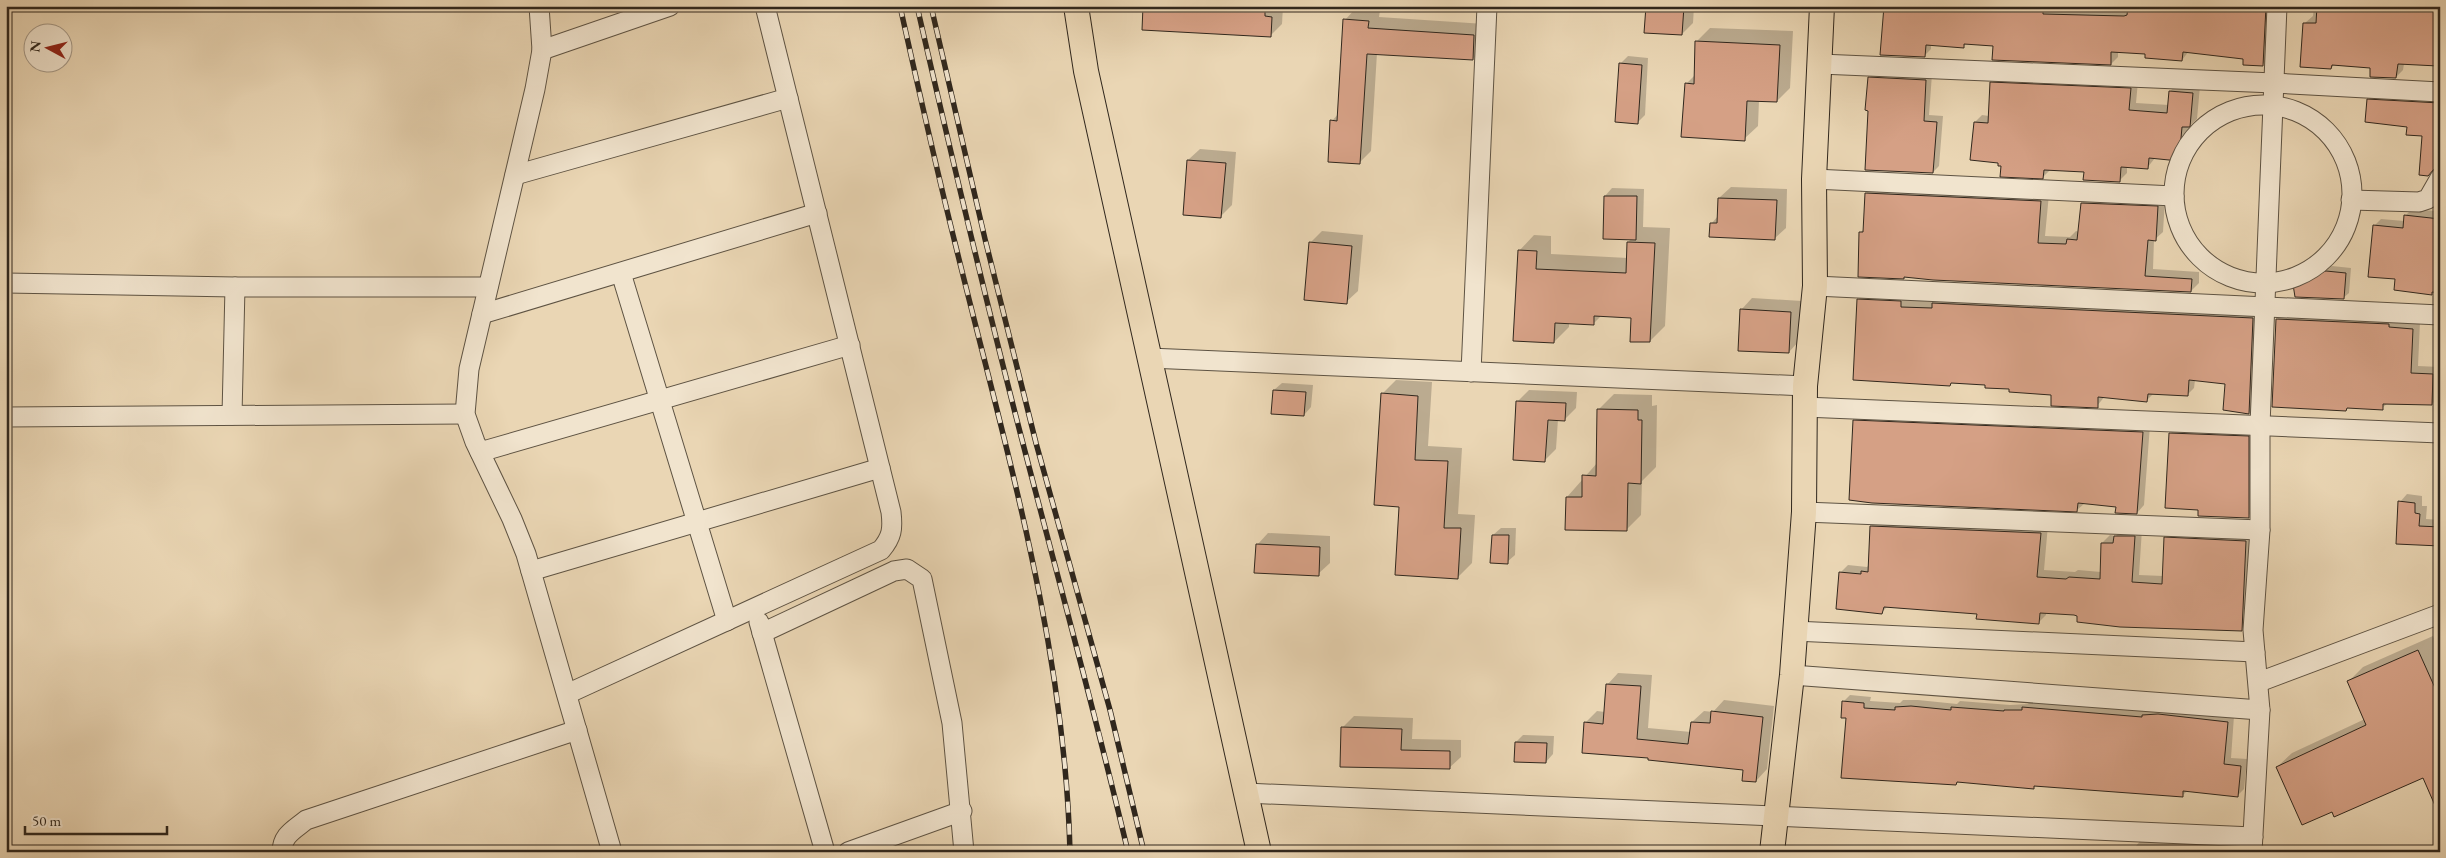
<svg xmlns="http://www.w3.org/2000/svg" width="2446" height="858" font-family="'EB Garamond',serif">
	<style>
		.shadow { fill: #0003 }
		.building { fill: #d5a085; stroke: #30271d }
		.lines { fill: none; stroke-linecap: round; stroke-linejoin: round }
		.minor-casing { stroke: #5e5343; stroke-width: 21 }
		.major-casing { stroke: #30271d; stroke-width: 26 }
		.minor { stroke: #f1e4ce; stroke-width: 19 }
		.major { stroke: #ead6b4; stroke-width: 24 }
		.rail-casing { stroke: #30271d; stroke-width: 5.5 }
		.rail { stroke: #f1e4ce; stroke-width: 4; stroke-dasharray: 11; stroke-linecap: butt }
	</style>
	<rect width="100%" height="100%" fill="#ead6b4"/>
	<filter id="stains"><feTurbulence type="fractalNoise" baseFrequency=".004" numOctaves="4"/><feColorMatrix values="0 0 0 0 .2 0 0 0 0 .09 0 0 0 0 .02 0 0 0 .5 -.17"/></filter>
	<radialGradient id="worn" r=".72"><stop offset=".6" stop-color="#630" stop-opacity="0"/><stop offset="1" stop-color="#630" stop-opacity=".3"/></radialGradient>
	<g class="shadow">
		<polygon points="1144,6 1283,6 1282,24 1271,35"/>
		<polygon points="1647,6 1694,6 1693,23 1682,34"/>
		<polygon points="1885,6 2272,6 2270,57 2263,64 2244,58 2189,51 2182,60 2147,52 2118,51 2118,57 2111,64 1994,45 1967,43 1963,47 1931,44 1931,49 1924,56"/>
		<polygon points="2314,6 2440,6 2440,63 2438,65 2404,64 2403,70 2396,77 2372,67 2335,64 2331,68 2305,23 2313,16"/>
		<polygon points="1356,8 1380,10 1379,17 1485,24 1484,47 1473,59 1377,53 1371,151 1359,163 1332,121 1339,113 1345,20"/>
		<polygon points="1710,28 1793,31 1790,88 1777,101 1759,100 1758,126 1744,139 1686,84 1695,75 1696,42"/>
		<polygon points="1628,56 1648,58 1645,115 1637,123 1620,64"/>
		<polygon points="1876,71 1932,74 1929,115 1943,116 1939,166 1933,172 1869,78"/>
		<polygon points="1999,75 2138,81 2136,103 2169,105 2170,91 2178,84 2200,86 2197,119 2189,127 2186,152 2179,160 2155,158 2147,168 2127,166 2127,173 2119,181 2085,171 2050,170 2043,177 2002,165 1975,122 1982,115 1989,116 1992,83"/>
		<polygon points="2376,92 2440,96 2440,167 2424,135 2368,100"/>
		<polygon points="1200,149 1236,152 1232,205 1220,217 1188,160"/>
		<polygon points="1874,185 2049,194 2045,236 2070,237 2076,231 2079,232 2082,203 2090,196 2165,199 2163,232 2154,240 2153,269 2199,272 2199,283 2191,291 1906,275 1904,278 1860,233 1864,229 1866,193"/>
		<polygon points="1731,187 1787,189 1786,228 1774,239 1712,223 1718,216 1719,198"/>
		<polygon points="1612,188 1644,189 1643,227 1670,228 1665,326 1650,341 1633,317 1602,315 1593,324 1569,323 1569,327 1554,342 1519,251 1534,235 1551,236 1551,254 1628,258 1628,242 1632,238 1605,196"/>
		<polygon points="2440,208 2440,291 2434,291 2431,294 2396,278 2374,226 2381,219 2404,221 2405,216 2412,209 2436,211"/>
		<polygon points="1322,231 1363,235 1358,291 1346,302 1310,243"/>
		<polygon points="2332,266 2351,268 2349,293 2343,298 2293,279 2299,273"/>
		<polygon points="1865,293 1908,295 1907,300 1935,302 1940,296 2260,311 2256,406 2249,413 2226,383 2195,380 2194,388 2187,395 2154,393 2147,400 2105,396 2097,406 2053,394 1987,384 1952,382 1950,385 1858,300"/>
		<polygon points="1752,298 1802,301 1800,340 1789,352 1741,310"/>
		<polygon points="2284,312 2420,322 2418,366 2440,367 2439,397 2432,404 2388,403 2382,408 2349,407 2346,409 2277,319"/>
		<polygon points="1396,380 1432,382 1428,446 1462,448 1458,514 1475,515 1472,563 1458,577 1400,506 1382,394"/>
		<polygon points="1282,383 1313,385 1311,407 1304,415 1274,390"/>
		<polygon points="1529,390 1577,392 1576,408 1564,420 1558,419 1556,449 1544,461 1518,401"/>
		<polygon points="1614,394 1652,395 1652,406 1657,405 1656,467 1642,481 1641,515 1626,530 1567,497 1598,462 1599,409"/>
		<polygon points="1862,413 2150,425 2144,505 2137,513 2117,505 2085,503 2077,510 1854,421"/>
		<polygon points="2180,424 2258,428 2256,508 2247,517 2199,509 2170,434"/>
		<polygon points="2407,494 2422,496 2422,506 2427,506 2426,519 2440,520 2440,545 2397,543 2400,502"/>
		<polygon points="1879,519 2048,525 2044,570 2075,572 2078,570 2101,572 2102,543 2110,535 2116,536 2123,528 2142,529 2139,575 2163,576 2165,538 2173,530 2254,534 2249,622 2241,629 2046,612 2046,615 2038,623 1978,613 1888,606 1882,612 1840,573 1848,565 1867,567 1870,564 1871,526"/>
		<polygon points="1501,528 1516,528 1515,555 1507,562 1493,535"/>
		<polygon points="1268,533 1330,536 1330,563 1318,574 1257,545"/>
		<polygon points="2433,636 2440,652 2440,813 2423,776 2333,810 2277,767 2292,753 2365,719 2349,681 2363,667"/>
		<polygon points="1618,673 1652,675 1648,728 1691,732 1692,722 1704,711 1713,712 1724,700 1774,706 1767,769 1756,781 1744,769 1650,757 1585,723 1597,711 1605,712 1607,685"/>
		<polygon points="1850,695 1871,697 1870,701 1900,703 1903,700 1918,700 1957,704 1960,701 2010,705 2028,704 2030,701 2234,716 2231,758 2247,759 2244,789 2237,796 2188,790 2183,795 2036,785 2033,788 1959,781 1956,784 1842,777 1847,717 1843,702"/>
		<polygon points="1354,716 1413,718 1412,739 1461,740 1461,757 1449,768 1342,728"/>
		<polygon points="1523,735 1554,736 1553,754 1546,762 1516,742"/>
		<polygon points="2141,840 2232,846 2231,852 2131,852"/>
	</g>
	<g class="building">
		<polygon points="1143,6 1265,11 1265,16 1272,17 1271,37 1142,30"/>
		<polygon points="1646,6 1684,6 1682,35 1644,33"/>
		<polygon points="1884,6 2043,6 2043,14 2124,16 2127,15 2128,6 2266,6 2263,66 2243,65 2243,59 2183,52 2182,61 2145,58 2145,54 2111,52 2111,65 1992,60 1993,46 1964,44 1964,48 1926,45 1925,57 1880,55"/>
		<polygon points="2317,6 2440,6 2438,66 2398,64 2396,78 2370,77 2370,68 2332,65 2331,69 2300,67 2303,23 2316,23"/>
		<polygon points="1343,19 1369,21 1368,28 1474,35 1473,60 1367,54 1360,164 1328,162 1330,120 1337,121"/>
		<polygon points="1695,41 1780,45 1777,102 1747,101 1745,141 1681,137 1685,83 1694,84"/>
		<polygon points="1619,63 1642,65 1638,124 1615,122"/>
		<polygon points="1868,77 1926,80 1924,121 1937,122 1933,173 1865,170 1868,111 1865,110"/>
		<polygon points="1990,82 2131,88 2129,110 2167,113 2169,91 2193,93 2190,127 2182,127 2179,161 2149,158 2148,169 2121,167 2120,182 2083,180 2084,172 2044,170 2043,179 2000,177 2001,166 1998,166 1998,163 1970,160 1974,122 1988,123"/>
		<polygon points="2367,99 2440,103 2440,167 2434,169 2428,176 2419,175 2422,136 2406,135 2407,127 2365,122"/>
		<polygon points="1187,160 1226,163 1221,218 1183,215"/>
		<polygon points="1865,193 2041,201 2038,243 2066,244 2067,239 2077,240 2081,203 2158,206 2156,241 2148,240 2145,276 2192,279 2191,292 1933,280 1904,277 1904,279 1858,277 1859,232 1863,232"/>
		<polygon points="1604,196 1637,196 1636,240 1603,239"/>
		<polygon points="1718,198 1777,200 1775,240 1709,237 1710,223 1717,223"/>
		<polygon points="2404,215 2440,219 2440,293 2432,292 2432,295 2394,290 2395,279 2368,277 2373,225 2403,228"/>
		<polygon points="1309,242 1352,246 1347,304 1304,300"/>
		<polygon points="1627,242 1655,243 1650,342 1630,342 1631,318 1594,316 1594,325 1555,323 1554,343 1513,341 1518,250 1537,251 1536,269 1626,273"/>
		<polygon points="2326,271 2346,273 2344,299 2295,297 2292,278 2309,276"/>
		<polygon points="1857,299 1901,301 1901,307 1932,308 1932,303 2253,318 2249,414 2223,410 2225,384 2189,380 2188,396 2148,394 2147,402 2098,397 2098,408 2051,406 2051,395 2009,392 2009,389 1985,388 1985,385 1951,383 1950,386 1853,380"/>
		<polygon points="1740,309 1791,312 1789,353 1738,351"/>
		<polygon points="2276,319 2389,324 2389,327 2413,329 2411,373 2433,374 2432,405 2383,404 2383,410 2347,408 2346,411 2272,407"/>
		<polygon points="1273,390 1306,392 1304,416 1271,414"/>
		<polygon points="1381,393 1418,396 1415,460 1448,461 1444,528 1461,528 1458,579 1395,575 1399,507 1374,505"/>
		<polygon points="1516,401 1566,403 1565,421 1548,420 1545,462 1513,460"/>
		<polygon points="1597,409 1638,410 1638,420 1642,420 1641,484 1628,483 1627,531 1565,530 1566,497 1582,497 1582,475 1596,476"/>
		<polygon points="1853,420 2143,432 2137,514 2115,513 2116,507 2078,503 2077,512 1872,503 1849,500"/>
		<polygon points="2169,433 2249,436 2249,518 2198,516 2198,510 2165,508"/>
		<polygon points="2398,501 2415,503 2415,513 2420,514 2419,526 2440,527 2440,546 2396,544"/>
		<polygon points="1870,526 2041,533 2037,577 2066,579 2069,577 2100,579 2101,543 2113,543 2114,536 2135,536 2132,582 2162,584 2164,537 2246,541 2242,631 2120,627 2077,622 2077,616 2074,615 2040,613 2039,624 1976,619 1977,614 1884,607 1882,614 1836,609 1839,572 1861,574 1861,571 1868,572"/>
		<polygon points="1492,535 1509,535 1508,564 1490,563"/>
		<polygon points="1256,544 1320,547 1319,576 1254,573"/>
		<polygon points="2418,650 2440,699 2440,817 2423,778 2334,817 2332,812 2302,825 2276,767 2366,725 2347,681"/>
		<polygon points="1606,684 1641,686 1637,739 1688,744 1691,722 1710,723 1711,711 1763,717 1756,782 1742,781 1743,770 1648,760 1648,758 1582,753 1584,722 1603,724"/>
		<polygon points="1842,701 1864,703 1864,708 1895,710 1895,707 1911,706 1951,710 1951,707 2004,711 2004,710 2022,710 2022,707 2142,717 2142,715 2158,714 2228,722 2224,764 2241,766 2238,797 2183,791 2183,797 2034,786 2034,789 1957,782 1956,785 1841,778 1846,718 1841,718"/>
		<polygon points="1341,727 1402,729 1401,750 1450,751 1450,769 1340,767"/>
		<polygon points="1515,742 1547,743 1546,763 1514,762"/>
	</g>
	<g class="lines">
		<defs>
			<g id="minor">
				<polyline points="539,6 542,50 535,89 469,369 465,414 475,442 512,519 526,554 612,852"/>
				<polyline points="542,50 670,6"/>
				<polyline points="1820,64 2274,83 2440,92"/>
				<circle cx="2263" cy="194" r="89"/>
				<polyline points="515,175 788,98"/>
				<polyline points="1814,179 2174,196"/>
				<polyline points="2351,200 2419,202 2428,199 2440,178"/>
				<polyline points="621,273 727,621"/>
				<polyline points="6,283 235,287 488,287"/>
				<polyline points="1815,286 2440,315"/>
				<polyline points="482,314 817,213"/>
				<polyline points="1149,358 1805,386"/>
				<polyline points="1471,372 1487,6"/>
				<polyline points="1804,407 2440,433"/>
				<polyline points="232,415 235,287"/>
				<polyline points="6,417 465,414"/>
				<polyline points="480,452 850,345"/>
				<polyline points="1804,512 2260,530"/>
				<polyline points="531,571 880,468"/>
				<polyline points="759,622 825,852"/>
				<polyline points="1794,631 2255,652"/>
				<polyline points="762,633 894,571 907,569 922,579 952,723 964,852"/>
				<polyline points="1792,675 2260,710"/>
				<polyline points="2259,682 2440,614"/>
				<path d="M567,694L881,550C892,537 893,529 891,512L765,6"/>
				<polyline points="1246,793 2253,837"/>
				<path d="M282,852C282,835 294,830 306,820L577,730"/>
				<polyline points="848,852 962,811"/>
				<polyline points="2252,852 2260,710 2253,630 2260,530 2260,425 2277,6"/>
			</g>
			<g id="major">
				<polyline points="1076,6 1086,71 1259,852"/>
				<polyline points="1772,852 1792,675 1804,512 1805,386 1815,286 1814,179 1822,6"/>
			</g>
		</defs>
		<use href="#minor" class="minor-casing"/>
		<use href="#major" class="major-casing"/>
		<use href="#minor" class="minor"/>
		<use href="#major" class="major"/>
		<defs>
			<g id="rail">
				<path d="M900,6C918,87 936,167 956,247C1005,447 1065,645 1070,852"/>
				<path d="M917,6C950,150 984,293 1021,436C1057,575 1095,712 1128,852"/>
				<polyline points="931,6 985,239 1036,443 1110,710 1144,852"/>
			</g>
		</defs>
		<use href="#rail" class="rail-casing"/>
		<use href="#rail" class="rail"/>
	</g>
	<rect width="2446" height="858" fill="none" stroke="#ead6b4" stroke-width="25"/>
	<rect x="8" y="8" width="2431" height="843" fill="none" stroke="#30271d" stroke-width="2.5"/>
	<rect x="12" y="12" width="2421" height="833" fill="none" stroke="#30271d"/>
	<g transform="translate(48 48) rotate(277)"><circle r="24" fill="#f1e4ce" stroke="#a49887"/>
	<path d="M0-4L9 19L0 12L-9 19Z" fill="#8f2418"/>
	<text y="-8" font-size="14" font-weight="bold" text-anchor="middle" fill="#30271d">N</text>
	</g>
	<path d="M25 826v8h142v-8" fill="none" stroke="#30271d" stroke-width="2.5"/>
	<text x="32" y="826" font-size="15" fill="#30271d" stroke="#f1e4ce" stroke-width="4" paint-order="stroke">50 m</text>
	<rect width="100%" height="100%" filter="url(#stains)"/>
	<rect width="100%" height="100%" fill="url(#worn)"/>
</svg>
